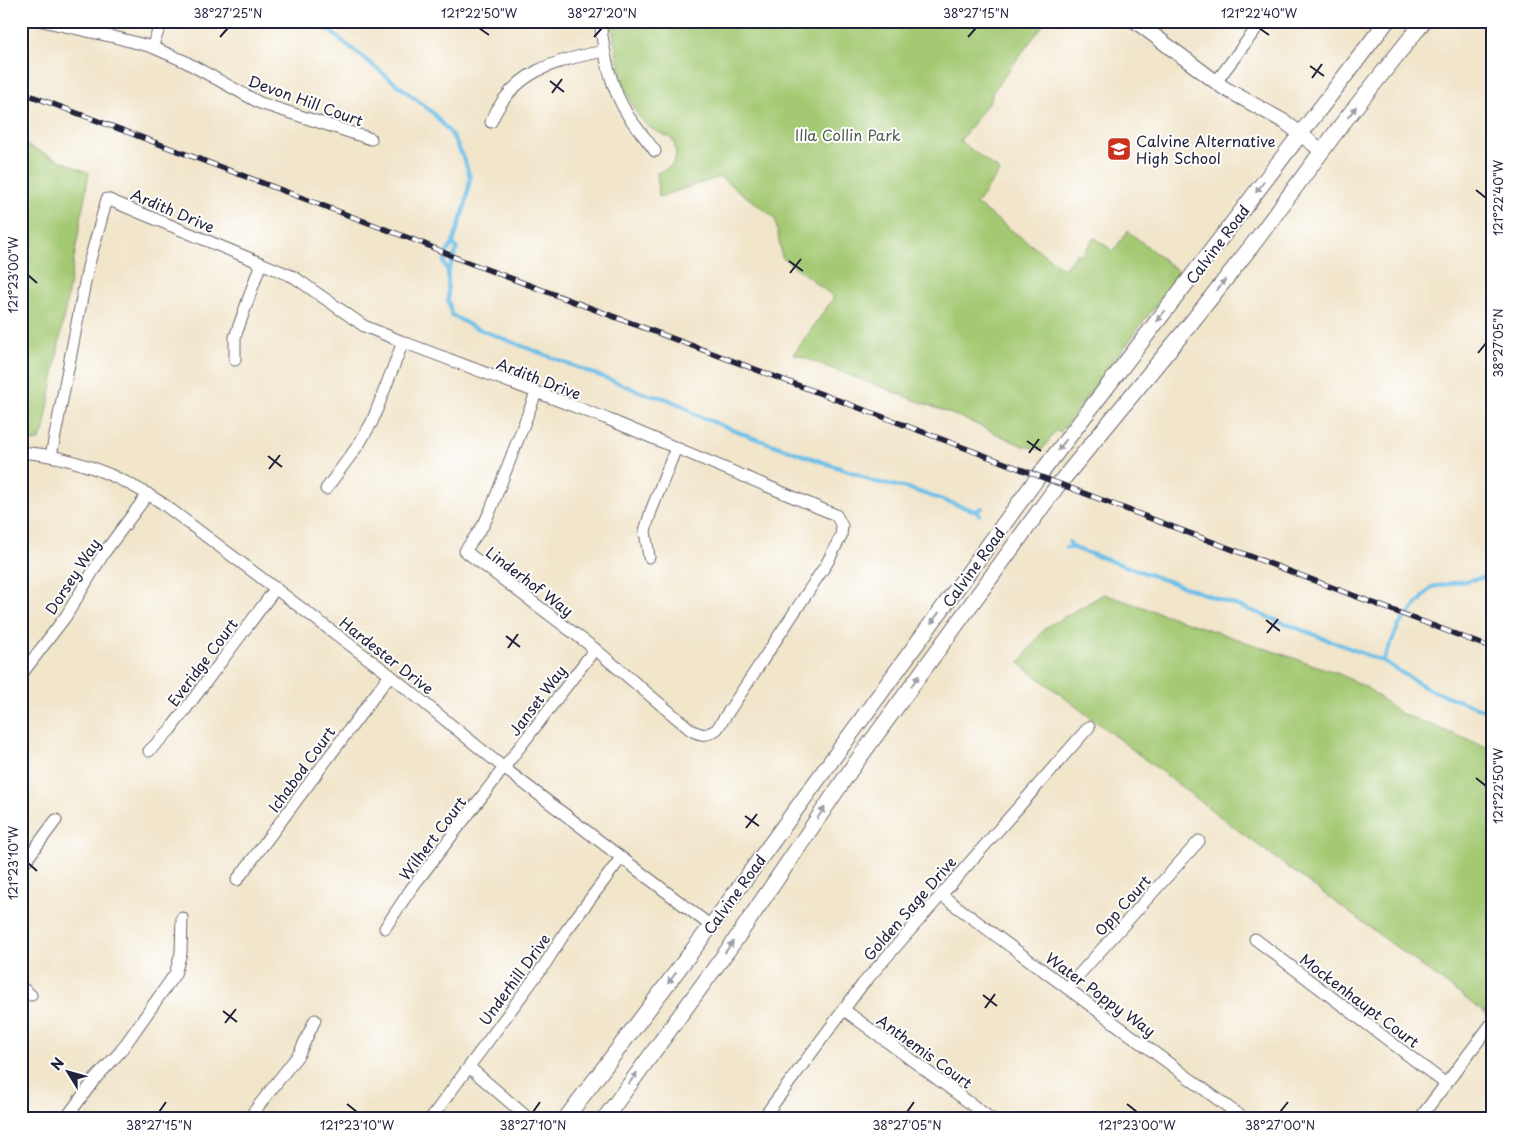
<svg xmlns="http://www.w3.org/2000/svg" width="1513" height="1139" font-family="'Playpen Sans',sans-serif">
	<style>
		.green { fill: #a4c973; stroke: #637657 }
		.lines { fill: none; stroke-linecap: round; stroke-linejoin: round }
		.stream { stroke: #6cbfe8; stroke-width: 4 }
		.minor-casing { stroke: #6a666d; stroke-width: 13 }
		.tertiary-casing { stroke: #6a666d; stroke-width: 16 }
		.secondary-casing { stroke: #6a666d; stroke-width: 17 }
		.minor { stroke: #fff; stroke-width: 11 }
		.tertiary { stroke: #fff; stroke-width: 14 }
		.secondary { stroke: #fff; stroke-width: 15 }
		.rail-casing { stroke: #22223b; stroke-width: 5.5 }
		.rail { stroke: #fff; stroke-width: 4; stroke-dasharray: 11; stroke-linecap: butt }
		.oneway { fill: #9c9ca7 }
		.ticks { fill: none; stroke: #22223b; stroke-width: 2 }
		.labels { text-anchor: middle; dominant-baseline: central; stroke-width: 4; stroke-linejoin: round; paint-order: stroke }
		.street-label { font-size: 15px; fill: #22223b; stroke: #fff }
		.park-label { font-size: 15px; fill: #505c4f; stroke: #fff }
		.poi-label { font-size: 15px; fill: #22223b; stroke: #fff; text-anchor: start }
		.neatline { fill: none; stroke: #22223b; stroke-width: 2 }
		.ticks-label { font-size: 12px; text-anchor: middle; fill: #22223b }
	</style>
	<rect width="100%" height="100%" fill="#fff"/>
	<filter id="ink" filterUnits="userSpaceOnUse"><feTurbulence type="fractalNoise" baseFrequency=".02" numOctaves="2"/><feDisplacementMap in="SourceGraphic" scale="10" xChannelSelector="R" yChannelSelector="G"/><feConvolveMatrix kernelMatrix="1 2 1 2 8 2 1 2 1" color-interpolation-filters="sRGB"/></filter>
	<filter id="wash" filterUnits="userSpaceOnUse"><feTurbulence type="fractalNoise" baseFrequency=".0096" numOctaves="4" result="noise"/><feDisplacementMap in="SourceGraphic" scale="20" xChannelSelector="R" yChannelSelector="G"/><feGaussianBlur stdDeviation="1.12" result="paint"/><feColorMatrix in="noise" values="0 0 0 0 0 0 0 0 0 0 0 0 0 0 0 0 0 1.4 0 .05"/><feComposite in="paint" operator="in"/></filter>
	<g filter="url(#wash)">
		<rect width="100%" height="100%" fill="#f1e5ca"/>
		<g class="green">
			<path d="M611,21H1046L991,94L993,96L960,141L1000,171L976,204L1064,269L1077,253L1081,256L1093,239L1095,238L1113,251L1128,231L1180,273L1060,433L1056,430L1042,450L1023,446L962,418L794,354L834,297L782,257L775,218L720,177L659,197L657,173C675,167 679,158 673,140C666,135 656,132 649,127C623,106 616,52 611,21Z"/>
			<polygon points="21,143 89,173 44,430 39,440 34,442 21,441"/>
			<polygon points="1104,594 1335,672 1366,687 1400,713 1492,749 1492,1018 1243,834 1019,663 1045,628"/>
		</g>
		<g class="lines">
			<g class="stream">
				<polyline points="317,21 432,112 452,135 465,161 470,177 466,203 453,243 446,254 444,263 448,272"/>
				<polyline points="453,243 457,249 448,272 448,300 452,315 473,327 649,395 665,398 685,407 696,415 751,437 857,474 871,481 907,488 975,511 980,515"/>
				<polyline points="975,511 982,508"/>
				<polyline points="1069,542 1074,548"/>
				<polyline points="1066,548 1074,548 1247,609 1383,661"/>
				<polyline points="1492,565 1482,578 1432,587 1399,625 1383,661 1428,689 1492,713"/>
			</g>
		</g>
	</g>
	<g filter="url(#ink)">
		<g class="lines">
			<defs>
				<g id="minor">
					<polyline points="42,21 118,38 152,47 184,61 260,103 371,139"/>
					<path d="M600,21C604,54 610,88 629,117C637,128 646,139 655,151"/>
					<polyline points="152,47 162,21"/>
					<polyline points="1216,82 1262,21"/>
					<path d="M491,122C513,71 554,61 604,51"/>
					<polyline points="235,360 235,337 261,263"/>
					<path d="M21,452C72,456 119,475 162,503L390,675L504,768L711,926"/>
					<path d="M51,456L88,267L107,199L294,277L364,326L403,342L605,418L836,515L842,526L841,536L827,563L717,729C707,736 702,736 691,730L595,649L465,551L484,524L491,509L536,393"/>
					<polyline points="326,489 359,444 372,422 403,342"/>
					<polyline points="649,557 645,531 651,511 676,448"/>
					<polyline points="21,675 66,616 104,553 148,494"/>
					<polyline points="149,751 170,730 276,588"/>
					<polyline points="21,867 56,820"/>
					<polyline points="237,880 390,675"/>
					<polyline points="941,895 1243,1118"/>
					<polyline points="385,928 411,889 595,649"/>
					<polyline points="1255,939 1446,1084"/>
					<polyline points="21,987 31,995"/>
					<polyline points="1067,988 1199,841"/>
					<polyline points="843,1009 990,1118"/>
					<polyline points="469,1067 528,1118"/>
					<polyline points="66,1118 95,1079 120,1052 175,974 181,953 182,918"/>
					<polyline points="249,1118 299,1054 315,1020"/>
					<polyline points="431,1118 545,964 566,931 621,858"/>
					<polyline points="763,1118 862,985 1089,727"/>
					<polyline points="1420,1118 1492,1023"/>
				</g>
				<polyline id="tertiary" points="1135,21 1224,88 1285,122 1322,151"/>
				<g id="secondary">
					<polyline points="566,1118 711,926 1038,477 1387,21"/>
					<polyline points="605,1118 736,939 852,768 1058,485 1191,323 1257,239 1342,124 1424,21"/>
				</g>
			</defs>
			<use href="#minor" class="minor-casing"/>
			<use href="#tertiary" class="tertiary-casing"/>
			<use href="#secondary" class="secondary-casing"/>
			<use href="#minor" class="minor"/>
			<use href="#tertiary" class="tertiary"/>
			<use href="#secondary" class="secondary"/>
			<defs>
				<polyline id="rail" points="21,92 422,243 459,259 878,415 1492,648"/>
			</defs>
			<use href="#rail" class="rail-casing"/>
			<use href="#rail" class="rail"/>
		</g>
		<defs><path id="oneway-solid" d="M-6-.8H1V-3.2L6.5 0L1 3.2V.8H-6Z" transform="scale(1.25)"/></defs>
		<g class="oneway">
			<use href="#oneway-solid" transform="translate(1352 112) rotate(-52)"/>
			<use href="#oneway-solid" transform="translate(1260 187) rotate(127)"/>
			<use href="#oneway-solid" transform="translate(1221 285) rotate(-52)"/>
			<use href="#oneway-solid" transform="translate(1161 316) rotate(127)"/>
			<use href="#oneway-solid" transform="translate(1062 445) rotate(128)"/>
			<use href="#oneway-solid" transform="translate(935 618) rotate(126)"/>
			<use href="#oneway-solid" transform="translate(915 681) rotate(-54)"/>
			<use href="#oneway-solid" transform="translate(821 813) rotate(-56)"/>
			<use href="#oneway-solid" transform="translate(729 947) rotate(-54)"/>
			<use href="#oneway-solid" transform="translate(672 978) rotate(127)"/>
			<use href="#oneway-solid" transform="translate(633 1078) rotate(-54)"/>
		</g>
	</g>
	<path class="ticks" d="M479,28L489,35M1259,28L1269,35M220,37L228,28M594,37L602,28M968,37L976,28M1310,66L1324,76M1312,78L1322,64M550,81L564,92M552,93L562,79M1476,190L1486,198M789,261L803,271M790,273L801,259M28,275L37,283M1478,353L1486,343M1027,441L1041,451M1029,453L1039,439M268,456L282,467M269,469L280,455M1266,620L1280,631M1267,633L1278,619M506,636L520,647M508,648L518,634M1476,778L1486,786M745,816L759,826M746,828L757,814M28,863L37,871M983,995L997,1006M985,1008L995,994M223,1011L237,1022M225,1023L236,1009M347,1104L357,1112M1127,1104L1137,1112M159,1112L166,1102M533,1112L540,1102M907,1112L914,1102M1280,1112L1288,1102"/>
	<defs>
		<symbol id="school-square" viewBox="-11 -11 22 22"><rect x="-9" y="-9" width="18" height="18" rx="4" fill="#c8321e" stroke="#fff"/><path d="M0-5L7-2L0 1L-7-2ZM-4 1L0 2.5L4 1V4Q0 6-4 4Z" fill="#fff"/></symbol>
	</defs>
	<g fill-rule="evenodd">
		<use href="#school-square" x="1105" y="135" width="28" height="28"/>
	</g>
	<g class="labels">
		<g class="street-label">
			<text transform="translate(306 100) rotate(20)">Devon Hill Court</text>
			<text transform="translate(173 210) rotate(23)">Ardith Drive</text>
			<text transform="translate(1217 244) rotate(-53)">Calvine Road</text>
			<text transform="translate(539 378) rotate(21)">Ardith Drive</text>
			<text transform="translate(973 567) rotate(-54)">Calvine Road</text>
			<text transform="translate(72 576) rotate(-57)">Dorsey Way</text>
			<text transform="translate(530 581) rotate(37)">Linderhof Way</text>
			<text transform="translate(387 655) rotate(38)">Hardester Drive</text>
			<text transform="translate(202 662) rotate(-53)">Everidge Court</text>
			<text transform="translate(537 700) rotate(-53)">Janset Way</text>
			<text transform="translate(301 769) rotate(-54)">Ichabod Court</text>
			<text transform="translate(432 838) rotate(-53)">Wilhert Court</text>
			<text transform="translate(734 894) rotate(-54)">Calvine Road</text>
			<text transform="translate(1122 905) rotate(-48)">Opp Court</text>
			<text transform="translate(909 908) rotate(-49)">Golden Sage Drive</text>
			<text transform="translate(514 979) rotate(-54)">Underhill Drive</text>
			<text transform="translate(1101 994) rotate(36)">Water Poppy Way</text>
			<text transform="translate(1360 1000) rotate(37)">Mockenhaupt Court</text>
			<text transform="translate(925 1051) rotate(36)">Anthemis Court</text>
		</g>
		<g class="park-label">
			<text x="848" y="134">Illa Collin Park</text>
		</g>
		<g class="poi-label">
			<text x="1136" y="140">Calvine Alternative<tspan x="1136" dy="17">High School</tspan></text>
		</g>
	</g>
	<rect width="1513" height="1139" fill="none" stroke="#fff" stroke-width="55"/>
	<g transform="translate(68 1072) rotate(307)" stroke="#ffffff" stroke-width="4" paint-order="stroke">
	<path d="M0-4L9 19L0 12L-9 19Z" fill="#22223b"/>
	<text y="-8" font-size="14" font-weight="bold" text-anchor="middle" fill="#22223b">N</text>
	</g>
	<rect x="28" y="28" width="1458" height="1084" class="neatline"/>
	<g class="ticks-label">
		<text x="228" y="18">38°27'25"N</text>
		<text x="479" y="18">121°22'50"W</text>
		<text x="602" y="18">38°27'20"N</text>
		<text x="976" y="18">38°27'15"N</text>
		<text x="1259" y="18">121°22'40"W</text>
		<text transform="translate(1499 198) rotate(-90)" y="4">121°22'40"W</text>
		<text transform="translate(14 275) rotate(-90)" y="4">121°23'00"W</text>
		<text transform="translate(1499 343) rotate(-90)" y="4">38°27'05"N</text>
		<text transform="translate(1499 786) rotate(-90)" y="4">121°22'50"W</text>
		<text transform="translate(14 863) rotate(-90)" y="4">121°23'10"W</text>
		<text x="159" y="1130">38°27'15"N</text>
		<text x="357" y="1130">121°23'10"W</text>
		<text x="533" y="1130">38°27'10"N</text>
		<text x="907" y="1130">38°27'05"N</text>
		<text x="1137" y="1130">121°23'00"W</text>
		<text x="1280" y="1130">38°27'00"N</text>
	</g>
</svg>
